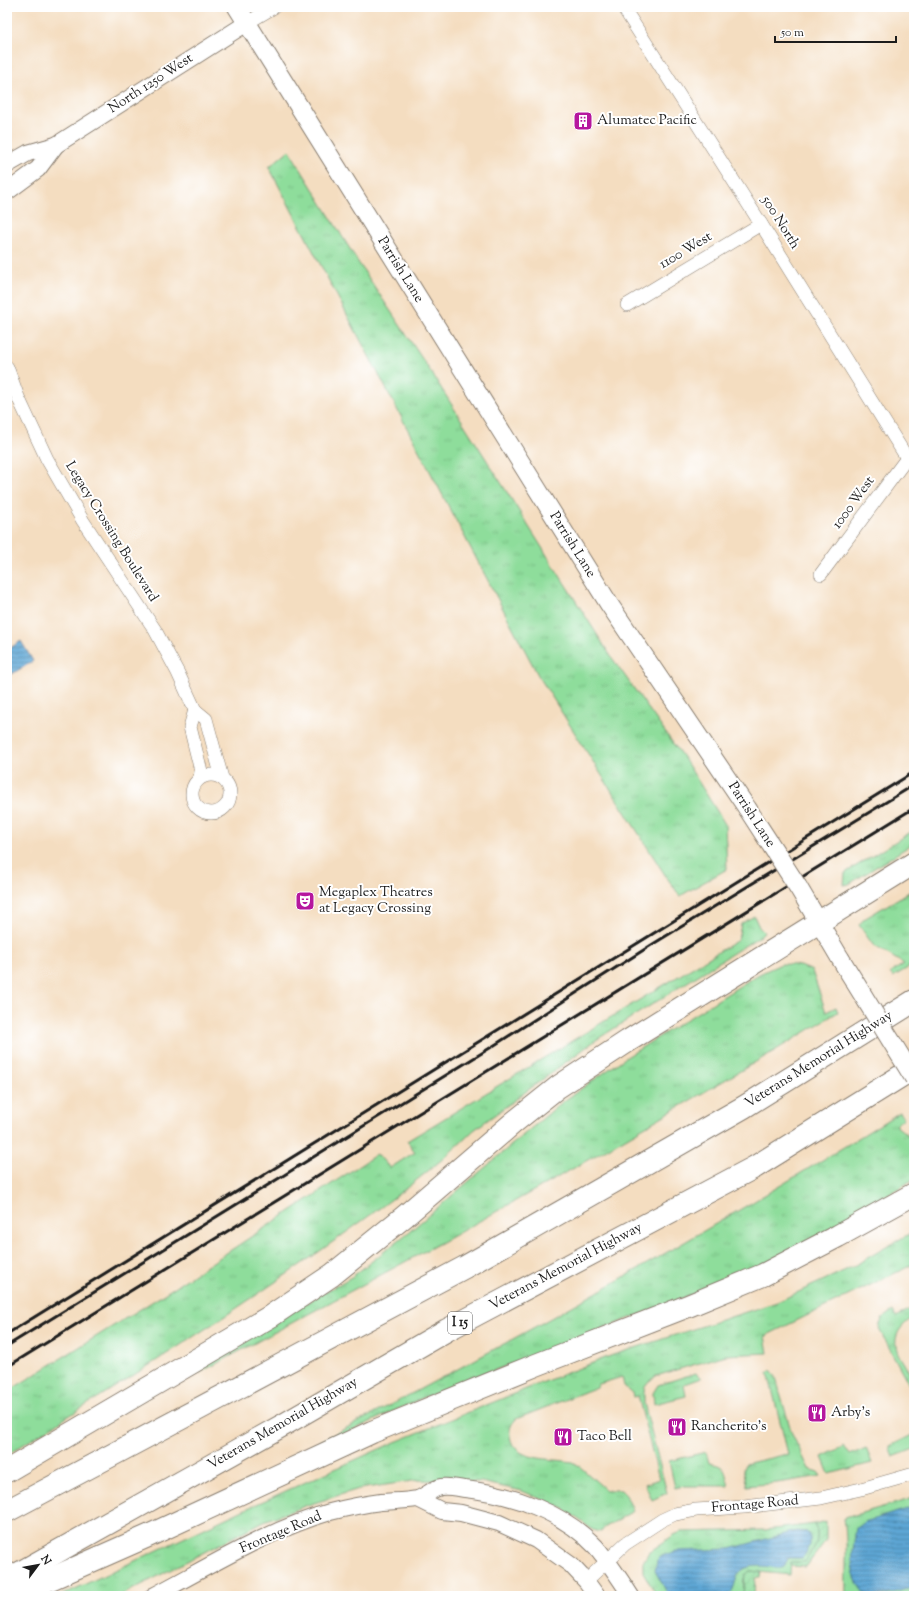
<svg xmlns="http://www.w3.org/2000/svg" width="921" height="1603" font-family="'Sorts Mill Goudy',serif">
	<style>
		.grass { fill: url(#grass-tufts); stroke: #557c5c }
		.garden { fill: url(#garden-furrows); stroke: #557c5c }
		.water { fill: url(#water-rules); stroke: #3c6178 }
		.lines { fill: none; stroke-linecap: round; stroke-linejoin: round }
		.minor-casing { stroke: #887c6e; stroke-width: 14 }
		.tertiary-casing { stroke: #887c6e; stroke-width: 18 }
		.secondary-casing { stroke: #887c6e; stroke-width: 20 }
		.motorway-casing { stroke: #887c6e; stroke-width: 24 }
		.minor { stroke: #fff; stroke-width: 13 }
		.tertiary { stroke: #fff; stroke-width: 16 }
		.secondary { stroke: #fff; stroke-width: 18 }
		.motorway { stroke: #fff; stroke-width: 22 }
		.rail { stroke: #1c1c1c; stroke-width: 3 }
		.secondary-bridge-casing { stroke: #887c6e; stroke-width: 20; stroke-linecap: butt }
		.secondary-bridge { stroke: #fff; stroke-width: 18 }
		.labels { text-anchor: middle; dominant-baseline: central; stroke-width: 4; stroke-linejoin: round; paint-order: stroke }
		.shield { fill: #fff; stroke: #606060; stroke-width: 1 }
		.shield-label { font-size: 13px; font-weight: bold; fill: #1c1c1c }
		.street-label { font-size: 14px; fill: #1c1c1c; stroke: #fff }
		.poi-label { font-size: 14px; fill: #1c1c1c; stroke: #fff; text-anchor: start }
	</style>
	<defs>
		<pattern id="grass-tufts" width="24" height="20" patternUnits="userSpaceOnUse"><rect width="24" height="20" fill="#8edd9b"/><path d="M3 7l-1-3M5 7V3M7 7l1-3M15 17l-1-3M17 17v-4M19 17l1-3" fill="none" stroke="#7abd85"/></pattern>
		<pattern id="garden-furrows" width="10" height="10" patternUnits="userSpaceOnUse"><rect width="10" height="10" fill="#8edd9b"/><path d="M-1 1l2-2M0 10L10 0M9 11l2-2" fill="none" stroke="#7abd85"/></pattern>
		<pattern id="water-rules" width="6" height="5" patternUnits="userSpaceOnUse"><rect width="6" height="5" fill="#5da6d4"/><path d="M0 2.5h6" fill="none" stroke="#4c86ab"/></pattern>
	</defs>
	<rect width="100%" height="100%" fill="#fff"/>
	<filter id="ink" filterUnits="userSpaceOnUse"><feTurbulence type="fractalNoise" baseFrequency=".025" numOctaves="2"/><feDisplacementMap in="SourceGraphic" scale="8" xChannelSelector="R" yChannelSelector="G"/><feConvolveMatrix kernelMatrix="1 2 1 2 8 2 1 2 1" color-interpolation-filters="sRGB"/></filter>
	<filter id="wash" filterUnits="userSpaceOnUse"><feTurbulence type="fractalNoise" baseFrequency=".012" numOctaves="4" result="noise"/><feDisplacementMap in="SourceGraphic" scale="16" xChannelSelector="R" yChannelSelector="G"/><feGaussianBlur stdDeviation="0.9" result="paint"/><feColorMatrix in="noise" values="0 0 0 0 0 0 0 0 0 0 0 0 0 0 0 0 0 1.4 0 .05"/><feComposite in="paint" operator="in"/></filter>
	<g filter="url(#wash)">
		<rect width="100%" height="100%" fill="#f4ddc0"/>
		<g class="grass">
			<polygon points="289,150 358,262 431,372 610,655 685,760 725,824 727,869 680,896 665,875 538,675 283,194 269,167"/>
			<polygon points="914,830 914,843 849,884 844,885 845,873"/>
			<polygon points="914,889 914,964 893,977 890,973 904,964 873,945 859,925 864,919"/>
			<path d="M754,916L759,927L764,932L760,936L596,1040L474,1130C433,1171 384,1205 337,1239C230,1316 118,1385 7,1455V1392L155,1300L377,1154L390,1168L415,1152L407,1141L738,940L741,924Z"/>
			<path d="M781,964C792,964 803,966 812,971L826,1012L836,1007L838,1012L766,1056L574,1168L453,1236L188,1379L184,1374L353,1276L409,1232L561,1103L625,1058L759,974Z"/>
			<path d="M900,1112L904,1118L895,1125L914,1140V1179L818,1236L755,1270L420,1399L301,1454L302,1451C506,1346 706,1234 900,1112Z"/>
			<path d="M914,1231V1264L765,1336L768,1353L726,1355L656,1376L648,1382L645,1386L644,1391V1403L667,1493L652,1500L645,1484L659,1479L638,1396L633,1397L632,1393L624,1386L622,1377L599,1384L597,1387L516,1419C511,1424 509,1429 510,1436C513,1462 552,1458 572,1462L578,1465L606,1490H621L626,1495L633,1511L604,1528L601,1532L593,1530L564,1509L522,1491L481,1482L419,1480L359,1489L308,1505L264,1521L120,1596H60L239,1512L395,1442L531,1387L613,1355L777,1302L850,1268Z"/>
			<path d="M914,1307V1317C895,1329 890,1343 903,1362C906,1368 911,1373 913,1378C915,1383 914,1389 914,1394L879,1329C880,1319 886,1315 893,1311L896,1317Z"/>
			<polygon points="771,1370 775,1375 792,1434 809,1469 818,1472 821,1476 777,1483 747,1486 743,1469 745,1464 788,1454 768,1373"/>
			<polygon points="696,1373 701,1378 684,1384 686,1396 654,1404 653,1393 658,1385"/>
			<polygon points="912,1435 914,1435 914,1449 893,1457 890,1450 890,1446"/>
			<polygon points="844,1446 850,1455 866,1448 872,1463 829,1474 822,1457"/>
			<path d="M706,1452L709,1463C727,1466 724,1470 729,1486H684L675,1488L669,1461Z"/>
			<path d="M914,1498V1596H846C845,1570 848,1544 844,1518Z"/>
			<path d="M815,1524C821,1543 814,1546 805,1563L791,1562L790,1575L750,1571L744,1578L743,1596H657L643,1572V1562L649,1552L674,1535L681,1532L765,1530Z"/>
		</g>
		<g class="garden">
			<path d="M826,1521V1540L806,1567L791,1566V1562H805C814,1546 821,1543 815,1524Z"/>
			<polygon points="750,1571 761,1572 760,1578 755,1578 754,1596 743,1596 745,1574"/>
		</g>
		<g class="water">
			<polygon points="21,641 33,661 7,677 7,650"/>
			<path d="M914,1507V1587C903,1590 879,1598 868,1595C864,1594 862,1591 860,1587C847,1569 854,1548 856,1528L864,1522Z"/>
			<path d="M796,1531L807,1532C814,1541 809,1550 802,1558H788L785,1566L782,1568C766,1567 741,1560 736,1580C734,1586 733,1592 728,1596H669L655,1571L657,1560L662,1556L676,1551L729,1549Z"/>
		</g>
	</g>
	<g filter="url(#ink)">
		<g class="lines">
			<defs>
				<g id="minor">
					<polyline points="623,7 761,224 907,458"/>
					<polyline points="247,23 274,7"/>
					<polyline points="627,305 761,224"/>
					<polyline points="7,367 18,397 47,459 83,521 155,630 178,673 195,710 206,719 222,778"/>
					<polyline points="821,574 907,458 914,454"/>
					<polyline points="195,710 190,727 201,771 200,778"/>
					<circle cx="211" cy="794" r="19"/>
					<polyline points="586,1581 625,1544 662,1520 675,1514 696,1510 744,1507 821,1498 861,1489 914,1474"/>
				</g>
				<g id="tertiary">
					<polyline points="7,165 28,153 56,145 247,23"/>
					<polyline points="7,192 38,169 56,145"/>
					<polyline points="418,1499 442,1511 461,1513 499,1523 536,1540 571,1565 586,1581 597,1596"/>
					<path d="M153,1596C210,1566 268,1530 330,1512C346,1508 365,1504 381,1502C393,1501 406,1501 417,1499C425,1497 433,1488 441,1487C449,1486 458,1488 465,1489C512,1494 563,1512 596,1547C609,1562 620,1579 631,1596"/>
				</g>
				<g id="secondary">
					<polyline points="237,7 609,604 747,808"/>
					<polyline points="798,887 840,958"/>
				</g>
				<g id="motorway">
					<polyline points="7,1471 271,1316 332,1275 405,1216 513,1123 558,1087 628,1041 914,863"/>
					<polyline points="7,1511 465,1267 744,1107 914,1001"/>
					<polyline points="7,1580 285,1424 447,1330 755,1167 914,1068"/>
					<polyline points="12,1596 148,1536 372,1432 536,1365 688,1306 763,1275 838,1236 914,1194"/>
				</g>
			</defs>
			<use href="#minor" class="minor-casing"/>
			<use href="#tertiary" class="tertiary-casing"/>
			<use href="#secondary" class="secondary-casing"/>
			<use href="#motorway" class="motorway-casing"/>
			<use href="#minor" class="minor"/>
			<use href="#tertiary" class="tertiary"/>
			<use href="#secondary" class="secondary"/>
			<use href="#motorway" class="motorway"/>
			<g class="rail">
				<polyline points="7,1334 914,772"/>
				<polyline points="7,1346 490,1048 653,944 914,785"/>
				<polyline points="7,1367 914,808"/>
			</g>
			<defs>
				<g id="secondary-bridge">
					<polyline points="747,808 798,887"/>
					<polyline points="840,958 914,1078"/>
				</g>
			</defs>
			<use href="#secondary-bridge" class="secondary-bridge-casing"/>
			<use href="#secondary-bridge" class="secondary-bridge"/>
		</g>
	</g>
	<defs>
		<symbol id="building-square" viewBox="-11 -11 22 22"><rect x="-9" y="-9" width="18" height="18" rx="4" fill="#b5179e" stroke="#fff"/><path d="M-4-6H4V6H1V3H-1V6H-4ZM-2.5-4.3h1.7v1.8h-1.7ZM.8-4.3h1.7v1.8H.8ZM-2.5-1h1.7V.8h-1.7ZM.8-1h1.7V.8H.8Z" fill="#fff"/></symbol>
		<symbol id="theatre-square" viewBox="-11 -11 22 22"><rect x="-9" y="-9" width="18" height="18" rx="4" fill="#b5179e" stroke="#fff"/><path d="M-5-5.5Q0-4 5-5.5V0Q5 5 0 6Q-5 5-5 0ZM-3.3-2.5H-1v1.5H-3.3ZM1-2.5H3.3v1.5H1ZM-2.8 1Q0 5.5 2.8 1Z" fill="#fff"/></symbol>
		<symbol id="restaurant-square" viewBox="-11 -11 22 22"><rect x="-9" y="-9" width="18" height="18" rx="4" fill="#b5179e" stroke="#fff"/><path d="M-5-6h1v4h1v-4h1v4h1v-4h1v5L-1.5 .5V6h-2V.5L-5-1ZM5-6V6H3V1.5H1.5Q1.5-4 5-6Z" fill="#fff"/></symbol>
	</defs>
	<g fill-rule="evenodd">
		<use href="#building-square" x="572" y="110" width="22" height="22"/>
		<use href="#theatre-square" x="294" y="890" width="22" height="22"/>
		<use href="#restaurant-square" x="806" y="1402" width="22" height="22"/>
		<use href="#restaurant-square" x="666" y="1416" width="22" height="22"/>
		<use href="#restaurant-square" x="552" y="1426" width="22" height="22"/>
	</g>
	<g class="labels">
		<rect class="shield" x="448" y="1312" width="24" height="22" rx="3"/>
		<g class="shield-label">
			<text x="460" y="1323">I 15</text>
		</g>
		<g class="street-label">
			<text transform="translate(151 84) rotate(-33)">North 1250 West</text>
			<text transform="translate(780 223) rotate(58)">500 North</text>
			<text transform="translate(686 251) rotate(-31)">1100 West</text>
			<text transform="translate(400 270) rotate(58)">Parrish Lane</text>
			<text transform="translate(854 503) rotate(-54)">1000 West</text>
			<text transform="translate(111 532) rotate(58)">Legacy Crossing Boulevard</text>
			<text transform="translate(572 545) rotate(58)">Parrish Lane</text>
			<text transform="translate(751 815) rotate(57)">Parrish Lane</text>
			<text transform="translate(819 1060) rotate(-32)">Veterans Memorial Highway</text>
			<text transform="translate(566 1267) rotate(-28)">Veterans Memorial Highway</text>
			<text transform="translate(283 1424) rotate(-30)">Veterans Memorial Highway</text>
			<text transform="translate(755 1505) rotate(-5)">Frontage Road</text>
			<text transform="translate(281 1533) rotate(-23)">Frontage Road</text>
		</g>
		<g class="poi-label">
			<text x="597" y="121">Alumatec Pacific</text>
			<text x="319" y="893">Megaplex Theatres<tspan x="319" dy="16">at Legacy Crossing</tspan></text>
			<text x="831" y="1413">Arby's</text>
			<text x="691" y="1427">Rancherito's</text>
			<text x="577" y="1437">Taco Bell</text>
		</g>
	</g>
	<rect width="921" height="1603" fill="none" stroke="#fff" stroke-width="24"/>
	<g transform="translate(38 1565) rotate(58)" stroke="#ffffff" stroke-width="3" paint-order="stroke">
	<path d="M0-3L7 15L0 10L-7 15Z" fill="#1c1c1c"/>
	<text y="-6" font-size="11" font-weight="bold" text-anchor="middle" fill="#1c1c1c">N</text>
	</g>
	<path d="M775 36v6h121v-6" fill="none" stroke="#1c1c1c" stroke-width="2"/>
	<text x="781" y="36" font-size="12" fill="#1c1c1c" stroke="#ffffff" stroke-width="3" paint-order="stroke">50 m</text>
</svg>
